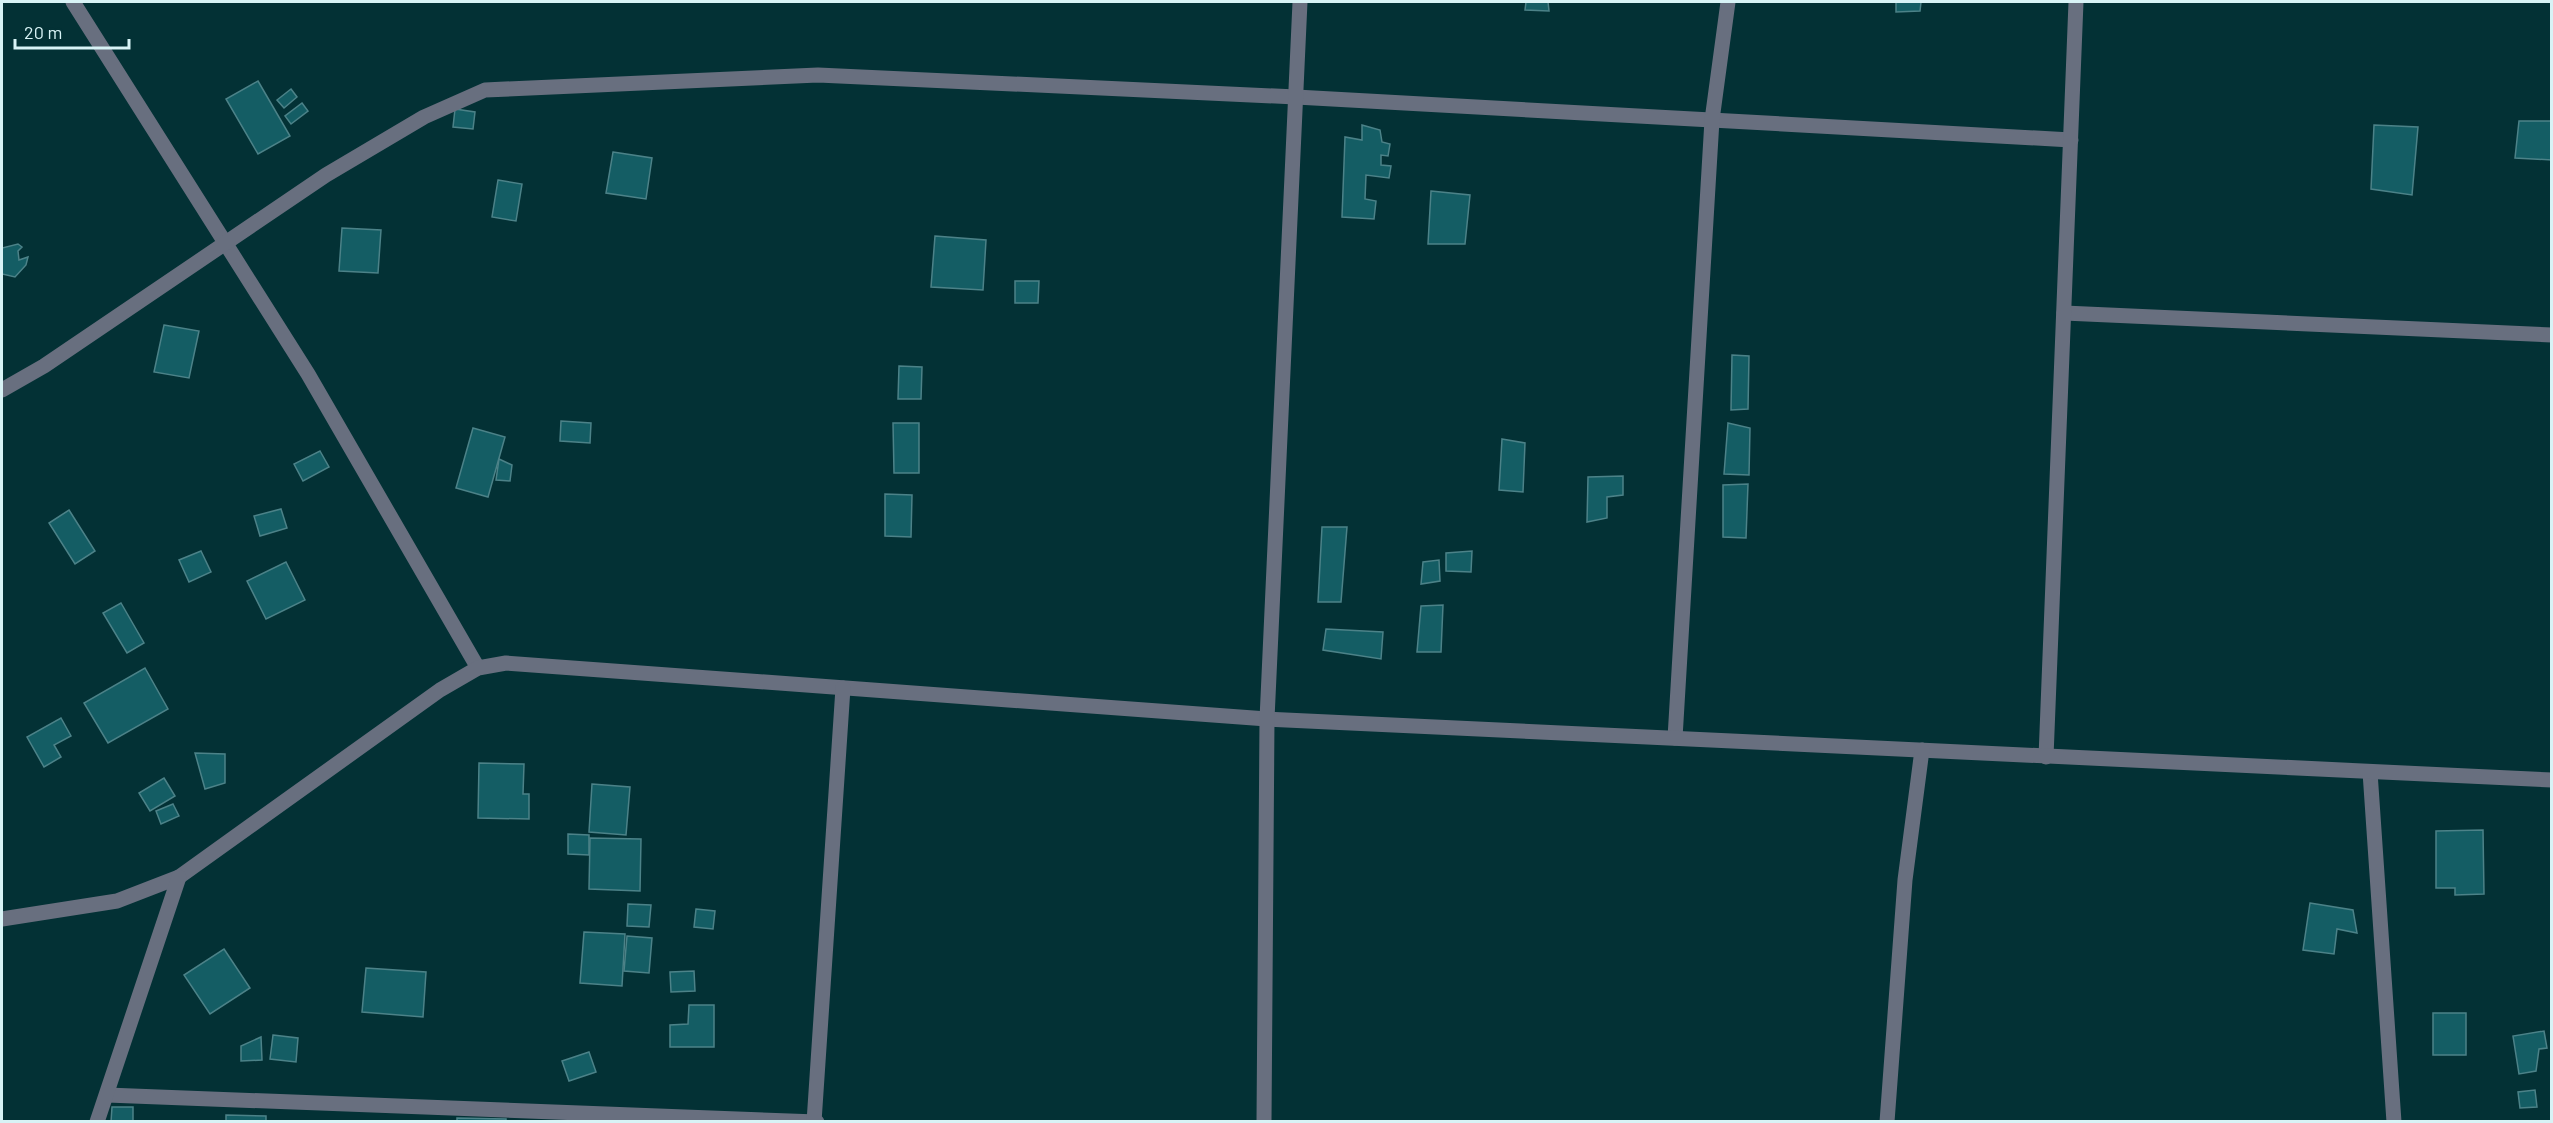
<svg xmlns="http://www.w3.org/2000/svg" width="2553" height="1123" font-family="Barlow,sans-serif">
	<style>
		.building { fill: #145d64; stroke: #4c8288; stroke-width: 1.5 }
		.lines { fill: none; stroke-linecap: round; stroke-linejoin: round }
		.street { stroke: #686f7f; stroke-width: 15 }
	</style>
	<rect width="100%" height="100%" fill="#033135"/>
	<g class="building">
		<polygon points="1526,2 1548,2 1549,11 1525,10"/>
		<polygon points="1896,2 1921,2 1920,11 1896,12"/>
		<polygon points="258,81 290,136 258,154 226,99"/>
		<polygon points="291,89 297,97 284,108 277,100"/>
		<polygon points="302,103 308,111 291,124 285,116"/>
		<polygon points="455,109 475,112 473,129 453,127"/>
		<polygon points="2519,121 2552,121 2552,160 2515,158"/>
		<polygon points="1362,125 1380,130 1382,142 1390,144 1388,156 1381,155 1381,165 1391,166 1389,178 1366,175 1365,199 1376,201 1374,219 1342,217 1345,137 1362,140"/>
		<polygon points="2374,125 2418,127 2412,195 2371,189"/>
		<polygon points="613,152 652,158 646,199 606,193"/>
		<polygon points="498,180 522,184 516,221 492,217"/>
		<polygon points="1431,191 1470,195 1465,244 1428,244"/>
		<polygon points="342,228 381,230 378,273 339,271"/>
		<polygon points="935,236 986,240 983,290 931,287"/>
		<polygon points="18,244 22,247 18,251 19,260 28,257 26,265 15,277 2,274 2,248"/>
		<polygon points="1015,281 1039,281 1038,303 1015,303"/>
		<polygon points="164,325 199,331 189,378 154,372"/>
		<polygon points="1732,355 1749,356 1748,409 1731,410"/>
		<polygon points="899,366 922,367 921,399 898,399"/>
		<polygon points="561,421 591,423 590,443 560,441"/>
		<polygon points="893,423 919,423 919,473 894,473"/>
		<polygon points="1728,423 1750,428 1749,475 1724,474"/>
		<polygon points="473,428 505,437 488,497 456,488"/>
		<polygon points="1502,439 1525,443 1523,492 1499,490"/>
		<polygon points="320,451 329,467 303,481 294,464"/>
		<polygon points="499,459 512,465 510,481 496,480"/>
		<polygon points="1623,476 1623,495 1607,497 1607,518 1587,522 1588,477"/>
		<polygon points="1748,484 1746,538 1723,537 1723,485"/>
		<polygon points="885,494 912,495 911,537 885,536"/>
		<polygon points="281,509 287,528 260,536 254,516"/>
		<polygon points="69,510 95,551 75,564 49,523"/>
		<polygon points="1322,527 1347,527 1341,602 1318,602"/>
		<polygon points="201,551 211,572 189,582 179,560"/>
		<polygon points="1472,551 1471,572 1446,571 1446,553"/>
		<polygon points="1439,560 1440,581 1421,584 1423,562"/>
		<polygon points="286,562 305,600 266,619 247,581"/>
		<polygon points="121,603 144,643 127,653 103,613"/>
		<polygon points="1443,605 1441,652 1417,652 1421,606"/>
		<polygon points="1326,629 1383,632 1381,659 1323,650"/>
		<polygon points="145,668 168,709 108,743 84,703"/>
		<polygon points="61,718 71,736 54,745 61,757 44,767 27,737"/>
		<polygon points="195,753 225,754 225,783 205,789"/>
		<polygon points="479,763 524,764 523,794 529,794 529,819 478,818"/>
		<polygon points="164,778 175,796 150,811 139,793"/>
		<polygon points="592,784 630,787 626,835 589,832"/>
		<polygon points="173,804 179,816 161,824 156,811"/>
		<polygon points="2483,830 2484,894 2455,895 2455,888 2436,888 2436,831"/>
		<polygon points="568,834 589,835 589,855 568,854"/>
		<polygon points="590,838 641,839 640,891 589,889"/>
		<polygon points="2310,903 2353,910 2357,933 2337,929 2334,954 2303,950"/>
		<polygon points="628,904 651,905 649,927 627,926"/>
		<polygon points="696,909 715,911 713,929 694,927"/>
		<polygon points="584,932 625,934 622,986 580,983"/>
		<polygon points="627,936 652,938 649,973 624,971"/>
		<polygon points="224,949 250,988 210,1014 184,975"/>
		<polygon points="366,968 426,972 423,1017 362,1012"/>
		<polygon points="694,971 695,991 671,992 670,972"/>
		<polygon points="689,1005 714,1005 714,1047 670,1047 670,1025 688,1024"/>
		<rect x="2433" y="1013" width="33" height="42"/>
		<polygon points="2544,1031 2547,1048 2539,1049 2536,1071 2519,1074 2513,1036"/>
		<polygon points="273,1035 298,1038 296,1062 270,1059"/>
		<polygon points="261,1037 262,1060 241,1061 241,1046"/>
		<polygon points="589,1052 596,1072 569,1081 562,1061"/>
		<polygon points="2535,1090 2537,1107 2520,1108 2518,1092"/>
		<polygon points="112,1107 133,1107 133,1122 111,1122"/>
		<polygon points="226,1115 266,1116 266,1122 226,1122"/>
		<polygon points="457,1118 506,1119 506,1122 457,1122"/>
	</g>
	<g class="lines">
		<g class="street">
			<polyline points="73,2 308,374 478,668"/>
			<polyline points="2064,313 2552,335"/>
			<polyline points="2,390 44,366 326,175 424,117 485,90 818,75 1296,97 2071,140"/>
			<polyline points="1675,738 1712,120 1728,2"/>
			<polyline points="2046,757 2076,2"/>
			<polyline points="2370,772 2394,1122"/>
			<polyline points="2,919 117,901 179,877 440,690 478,668 506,663 1267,719 2552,780"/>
			<polyline points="107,1095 817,1122"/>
			<polyline points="97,1122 179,877"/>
			<polyline points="814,1122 843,688"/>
			<polyline points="1264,1122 1267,719 1300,2"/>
			<polyline points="1887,1122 1905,880 1922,750"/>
		</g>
	</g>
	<rect width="2553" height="1123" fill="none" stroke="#d8f3f6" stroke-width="6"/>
	<path d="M15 39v9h114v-9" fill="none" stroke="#d8f3f6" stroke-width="3"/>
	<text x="24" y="39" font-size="18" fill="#d8f3f6" stroke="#033135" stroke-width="4.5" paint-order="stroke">20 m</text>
</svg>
